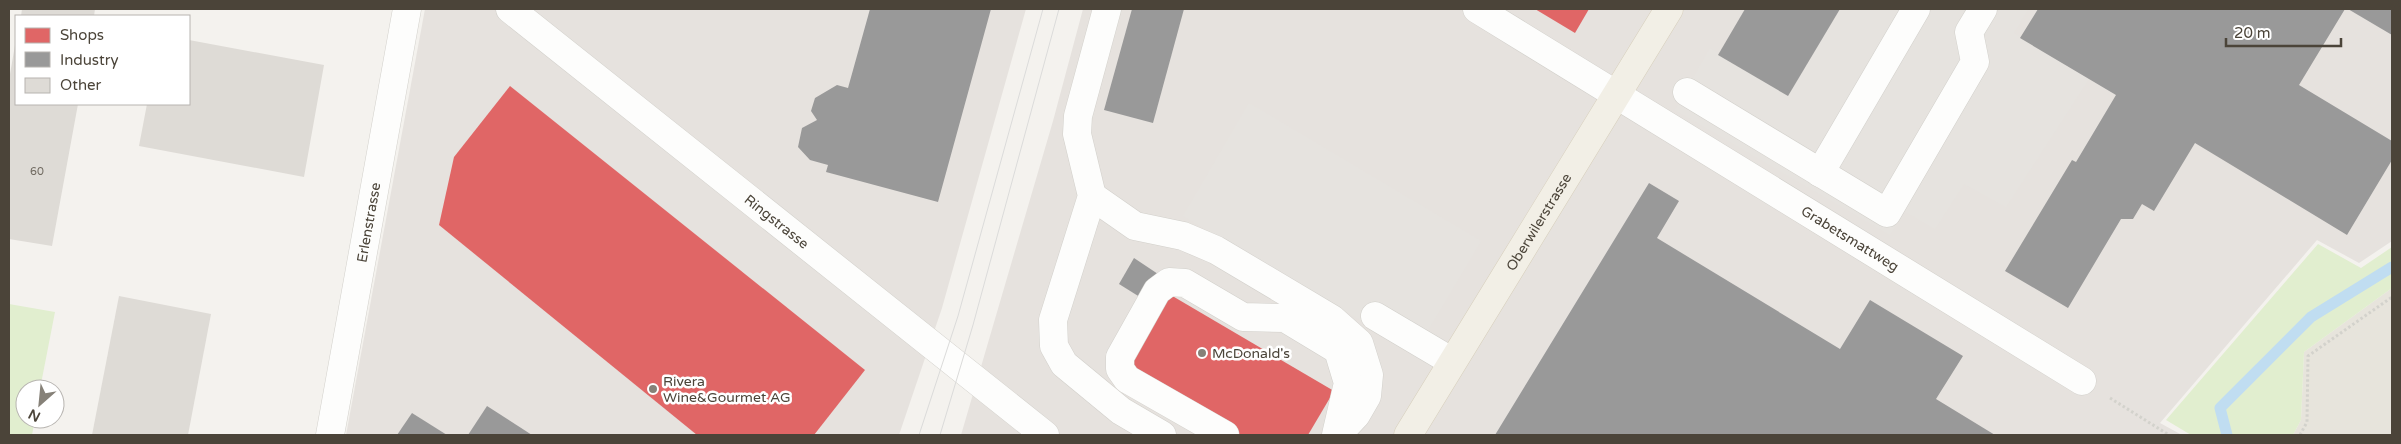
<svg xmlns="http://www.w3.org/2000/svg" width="2401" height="444" font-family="'Varela Round',sans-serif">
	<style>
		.residential { fill: #e7e4dc }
		.industrial { fill: #e6e2de }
		.green { fill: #e1eecf }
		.parking { fill: #e6e3df }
		.shops { fill: #e06666 }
		.industry { fill: #999 }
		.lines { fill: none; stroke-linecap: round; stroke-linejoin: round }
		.stream { stroke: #c0ddf1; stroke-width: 11 }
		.building { fill: #dedbd6 }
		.minor-casing { stroke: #d2d0cb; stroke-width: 29 }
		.major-casing { stroke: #d6cebb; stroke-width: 29 }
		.path { stroke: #d3d2cc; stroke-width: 3; stroke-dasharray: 2.5 2.5; stroke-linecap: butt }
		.minor { stroke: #fdfdfc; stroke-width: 28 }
		.major { stroke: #f2efe6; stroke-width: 28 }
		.tram { stroke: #dbdbda; stroke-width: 1 }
		.poi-dot { fill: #868178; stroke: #fff; stroke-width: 2 }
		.labels { text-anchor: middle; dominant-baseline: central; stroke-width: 5; stroke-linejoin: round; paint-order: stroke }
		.number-label { font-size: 11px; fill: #706a61 }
		.street-label { font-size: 14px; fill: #4b4439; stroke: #fff }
		.poi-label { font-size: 14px; fill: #4b4439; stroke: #fff; text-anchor: start }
	</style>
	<rect width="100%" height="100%" fill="#f4f2ee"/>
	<polygon class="residential" points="2392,288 2392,435 2293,435 2301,420 2304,352"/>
	<g class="industrial">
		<polygon points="425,9 1026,9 942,308 899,435 346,435"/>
		<polygon points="1083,9 2392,9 2392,241 2359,263 2317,240 2160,423 2182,435 961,435 1053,121"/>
	</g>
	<g class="green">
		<polygon points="2318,244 2361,268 2392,247 2392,288 2304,352 2301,420 2293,435 2191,435 2166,420"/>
		<polygon points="9,304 55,312 40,389 25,389 25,419 35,419 32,435 9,435"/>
	</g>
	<g class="parking">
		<polygon points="1840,9 2028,9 2014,33 2089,79 2006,207 1964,184 1935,229 1904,211 1890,235 1675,110 1710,48 1788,96"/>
		<polygon points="1249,103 1481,241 1415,352 1183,216"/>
	</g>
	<g class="shops">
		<polygon points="1535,9 1589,9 1575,33"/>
		<polygon points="510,86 865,370 814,435 697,435 439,225 454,157"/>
		<polygon points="1169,294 1334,391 1308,435 1239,435 1125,368"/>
	</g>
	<g class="industry">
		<polygon points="870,9 991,9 938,202 826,172 828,165 810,160 798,147 802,128 817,120 811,111 815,98 837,85 848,88"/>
		<polygon points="1132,9 1184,9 1153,123 1104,110"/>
		<polygon points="1745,9 1840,9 1788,96 1718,55"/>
		<polygon points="2038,9 2345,9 2299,85 2392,141 2392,160 2347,235 2195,143 2154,211 2142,204 2133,219 2121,219 2068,308 2005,271 2072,160 2076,162 2116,95 2020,38"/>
		<polygon points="2348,9 2392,9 2392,35"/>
		<polygon points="1649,183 1679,201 1657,238 1840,349 1870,300 1963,356 1936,399 1995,435 1495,435"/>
		<polygon points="1134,258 1158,274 1143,299 1119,284"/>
		<polygon points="487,406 532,435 468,435"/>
		<polygon points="412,413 447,435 397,435"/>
	</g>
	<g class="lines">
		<polyline class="stream" points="2227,435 2220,408 2311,317 2392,267"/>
	</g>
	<g class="building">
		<polygon points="22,9 95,9 94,16 21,16"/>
		<polygon points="189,40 324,65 304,177 139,146 147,104 189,104"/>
		<polygon points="15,45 16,104 78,104 52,246 9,239 9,80"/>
		<polygon points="119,296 211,314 188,435 92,435"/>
	</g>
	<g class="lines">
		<defs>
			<g id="minor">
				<path id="s1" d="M510,9L1045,435"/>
				<polyline points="1107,9 1078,116 1077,134 1092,196 1053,320 1054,346 1064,364 1121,411 1162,435"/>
				<path id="s2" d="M1477,9L2082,381"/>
				<polyline points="1687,92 1887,213 1975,62 1969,32 1983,9"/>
				<polyline points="1820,173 1916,9"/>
				<polyline points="1092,196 1135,226 1183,236 1216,250 1332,319 1359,343 1369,375 1367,396 1356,415 1340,432"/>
				<polyline points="1375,316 1451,361"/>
				<path id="s3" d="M330,435L407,9"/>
				<polyline points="1225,435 1127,379 1120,369 1120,357 1157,291 1169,282 1185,283 1243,317 1285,318 1338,350 1348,383 1336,435"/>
			</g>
			<g id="major">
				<path id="s4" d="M1408,435L1669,9"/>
			</g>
		</defs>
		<use href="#minor" class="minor-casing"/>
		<use href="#major" class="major-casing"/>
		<g class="path">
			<polyline points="2110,398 2169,435"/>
			<polyline points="2300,435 2307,422 2308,356 2392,297"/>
		</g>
		<use href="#minor" class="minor"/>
		<use href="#major" class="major"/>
		<g class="tram">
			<polyline points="919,435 958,316 1043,9"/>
			<polyline points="940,435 973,325 1059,9"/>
		</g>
	</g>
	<g class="poi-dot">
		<circle cx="1202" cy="353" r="5"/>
		<circle cx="653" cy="389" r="5"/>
	</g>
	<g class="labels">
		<g class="number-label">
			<text x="37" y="171">60</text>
		</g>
		<g class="street-label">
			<text stroke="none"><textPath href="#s3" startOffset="216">Erlenstrasse</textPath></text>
			<text stroke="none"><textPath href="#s1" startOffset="341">Ringstrasse</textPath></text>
			<text stroke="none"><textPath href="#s4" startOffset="250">Oberwilerstrasse</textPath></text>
			<text stroke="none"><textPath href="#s2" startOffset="438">Grabetsmattweg</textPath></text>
		</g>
		<g class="poi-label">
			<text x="1212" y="353">McDonald's</text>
			<text x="663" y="381">Rivera<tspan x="663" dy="16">Wine&amp;Gourmet AG</tspan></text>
		</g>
	</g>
	<rect width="2401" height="444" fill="none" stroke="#4b4439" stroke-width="20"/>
	<rect x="15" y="15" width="175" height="90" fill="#ffffff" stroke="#b7b4b0"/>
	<rect x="25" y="28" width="25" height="15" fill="#e06666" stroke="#b7b4b0"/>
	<text x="60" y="40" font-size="15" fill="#4b4439">Shops</text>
	<rect x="25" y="52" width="25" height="15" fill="#999999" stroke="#b7b4b0"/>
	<text x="60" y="65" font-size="15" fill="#4b4439">Industry</text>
	<rect x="25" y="78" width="25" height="15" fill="#dedbd6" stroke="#b7b4b0"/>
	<text x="60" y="90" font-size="15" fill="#4b4439">Other</text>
	<g transform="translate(40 404) rotate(207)"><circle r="24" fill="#ffffff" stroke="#b7b4b0"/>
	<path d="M0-4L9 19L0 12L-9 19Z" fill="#868178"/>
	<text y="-8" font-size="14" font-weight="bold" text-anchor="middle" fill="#4b4439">N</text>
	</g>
	<path d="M2226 38v8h115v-8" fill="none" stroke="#4b4439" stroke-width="2.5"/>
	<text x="2234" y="38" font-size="15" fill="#4b4439" stroke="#ffffff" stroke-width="4" paint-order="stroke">20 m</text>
</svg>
